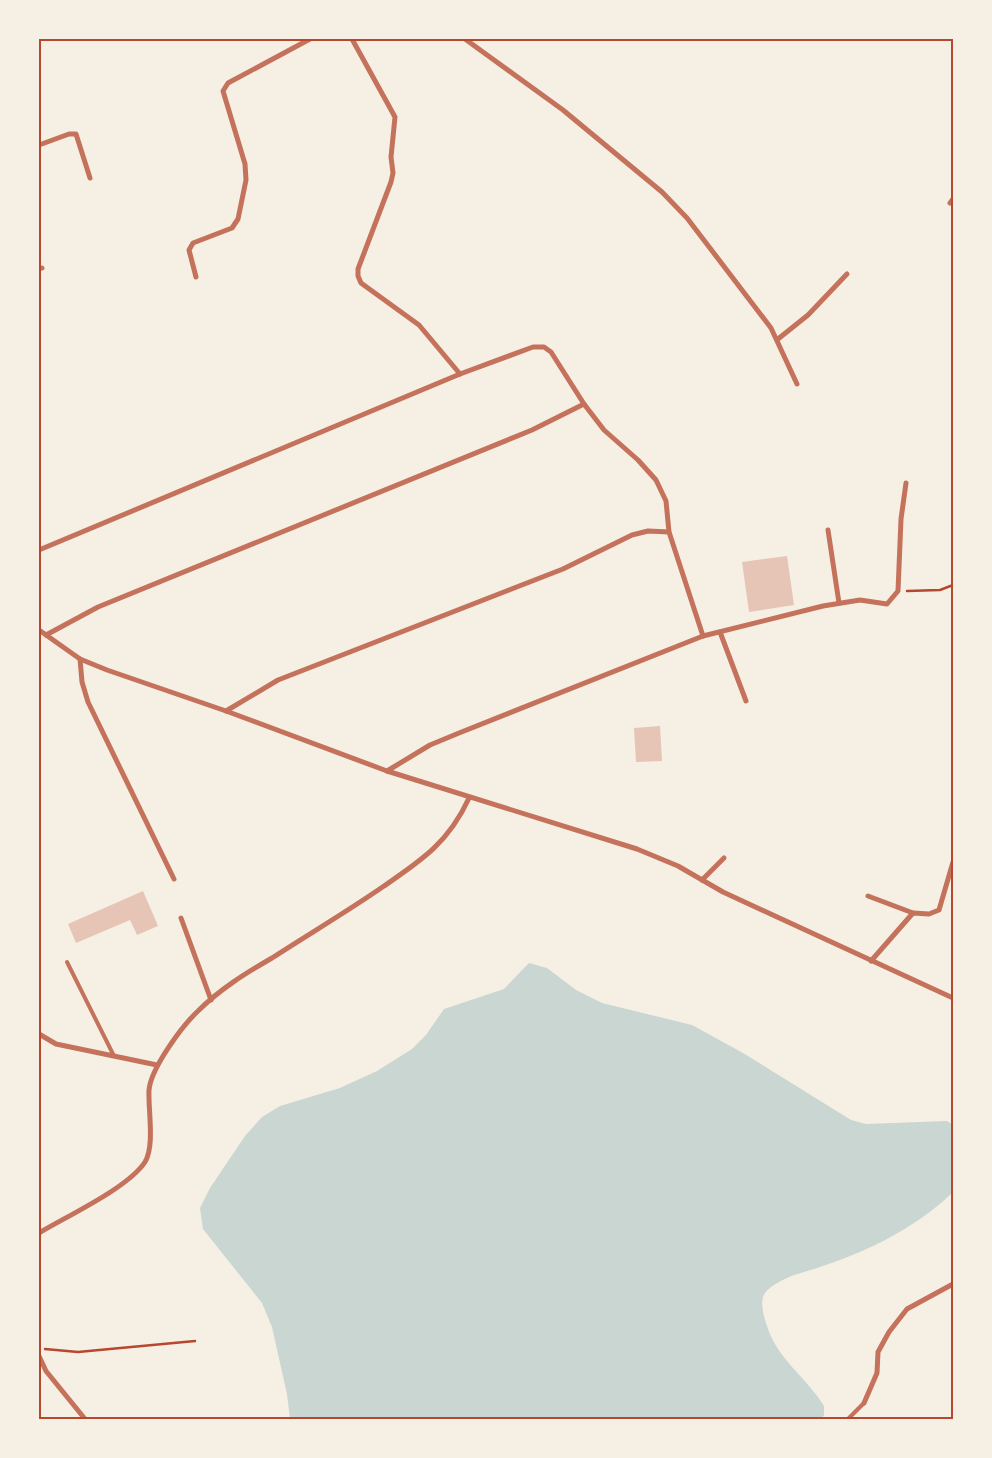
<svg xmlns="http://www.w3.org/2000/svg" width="992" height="1458" font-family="'Varela Round',sans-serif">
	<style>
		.water { fill: #c9d6d2 }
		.building { fill: #e6c5b7 }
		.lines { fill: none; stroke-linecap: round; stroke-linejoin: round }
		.path { stroke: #b5482f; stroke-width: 2.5 }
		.service { stroke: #c5725c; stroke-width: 4 }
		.minor { stroke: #c5725c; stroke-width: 5 }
		.neatline { fill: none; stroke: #b5482f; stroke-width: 2 }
	</style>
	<rect width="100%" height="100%" fill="#f6efe4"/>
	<path class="water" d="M529,963L547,968L576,990L602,1003L692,1025L743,1053L851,1120L866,1124L947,1121L953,1125V1192C913,1231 858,1256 804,1272C793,1275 768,1284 763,1297C760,1307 766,1324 770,1334C781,1361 809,1381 824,1406V1415L821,1419H290L287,1394L272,1327L262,1303L203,1229L200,1208L210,1188L245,1136L262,1117L280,1106L340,1088L377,1071L412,1049L426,1035L444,1009L504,989Z"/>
	<g class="building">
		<polygon points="787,556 794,605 749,612 742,562"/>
		<polygon points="660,726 662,761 636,762 634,728"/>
		<polygon points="143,891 158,926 137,935 130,920 76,943 68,924"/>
	</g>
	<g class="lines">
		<g class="path">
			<polyline points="907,591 940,590 953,585"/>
			<polyline points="45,1349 78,1352 195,1341"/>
		</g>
		<g class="service">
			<polyline points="67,962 114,1056"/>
			<polyline points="848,1419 864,1403"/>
		</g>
		<g class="minor">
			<polyline points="352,39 395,117 391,157 393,173 391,182 358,269 358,276 361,283 419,325 460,374"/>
			<polyline points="465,39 563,110 662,192 687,218 771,328 797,384"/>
			<polyline points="39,145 69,134 76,134 90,178"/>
			<polyline points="950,203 953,199"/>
			<polyline points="39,269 42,268"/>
			<polyline points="196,277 189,250 193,243 232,228 238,219 246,180 245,164 223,91 228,83 310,39"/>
			<polyline points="778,339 808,315 847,274"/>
			<polyline points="828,530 839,603"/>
			<polyline points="39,550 460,374 533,347 544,347 551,352 584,404 604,430 638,460 656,480 666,501 669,532 703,636"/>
			<polyline points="39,630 80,659 107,670 226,711 387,771 637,849 678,866 723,892 953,998"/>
			<polyline points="720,632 746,701"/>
			<polyline points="46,635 98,607 532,430 584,404"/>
			<polyline points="80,659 82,682 88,702 174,879"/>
			<polyline points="226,711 278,680 563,569 632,535 648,531 669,532"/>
			<polyline points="387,771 430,745 459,733 703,636 823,606 860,600 887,604 898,591 901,519 906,483"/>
			<polyline points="702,880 724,858"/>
			<polyline points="868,896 913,913"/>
			<polyline points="181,918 211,1000"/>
			<polyline points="871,961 913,913 929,914 939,910 953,862"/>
			<polyline points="39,1034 56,1044 157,1065"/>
			<path d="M39,1233C67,1216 128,1188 145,1162C155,1145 148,1110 149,1090C151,1068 182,1026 198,1011C220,989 246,973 272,958C309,934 348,911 384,886C422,860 449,842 469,798"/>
			<polyline points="39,1356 46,1371 85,1419"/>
			<polyline points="864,1403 877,1373 878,1352 889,1332 907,1309 953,1284"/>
		</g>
	</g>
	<rect width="992" height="1458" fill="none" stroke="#f6efe4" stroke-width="80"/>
	<rect x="40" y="40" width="912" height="1378" class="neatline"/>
</svg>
